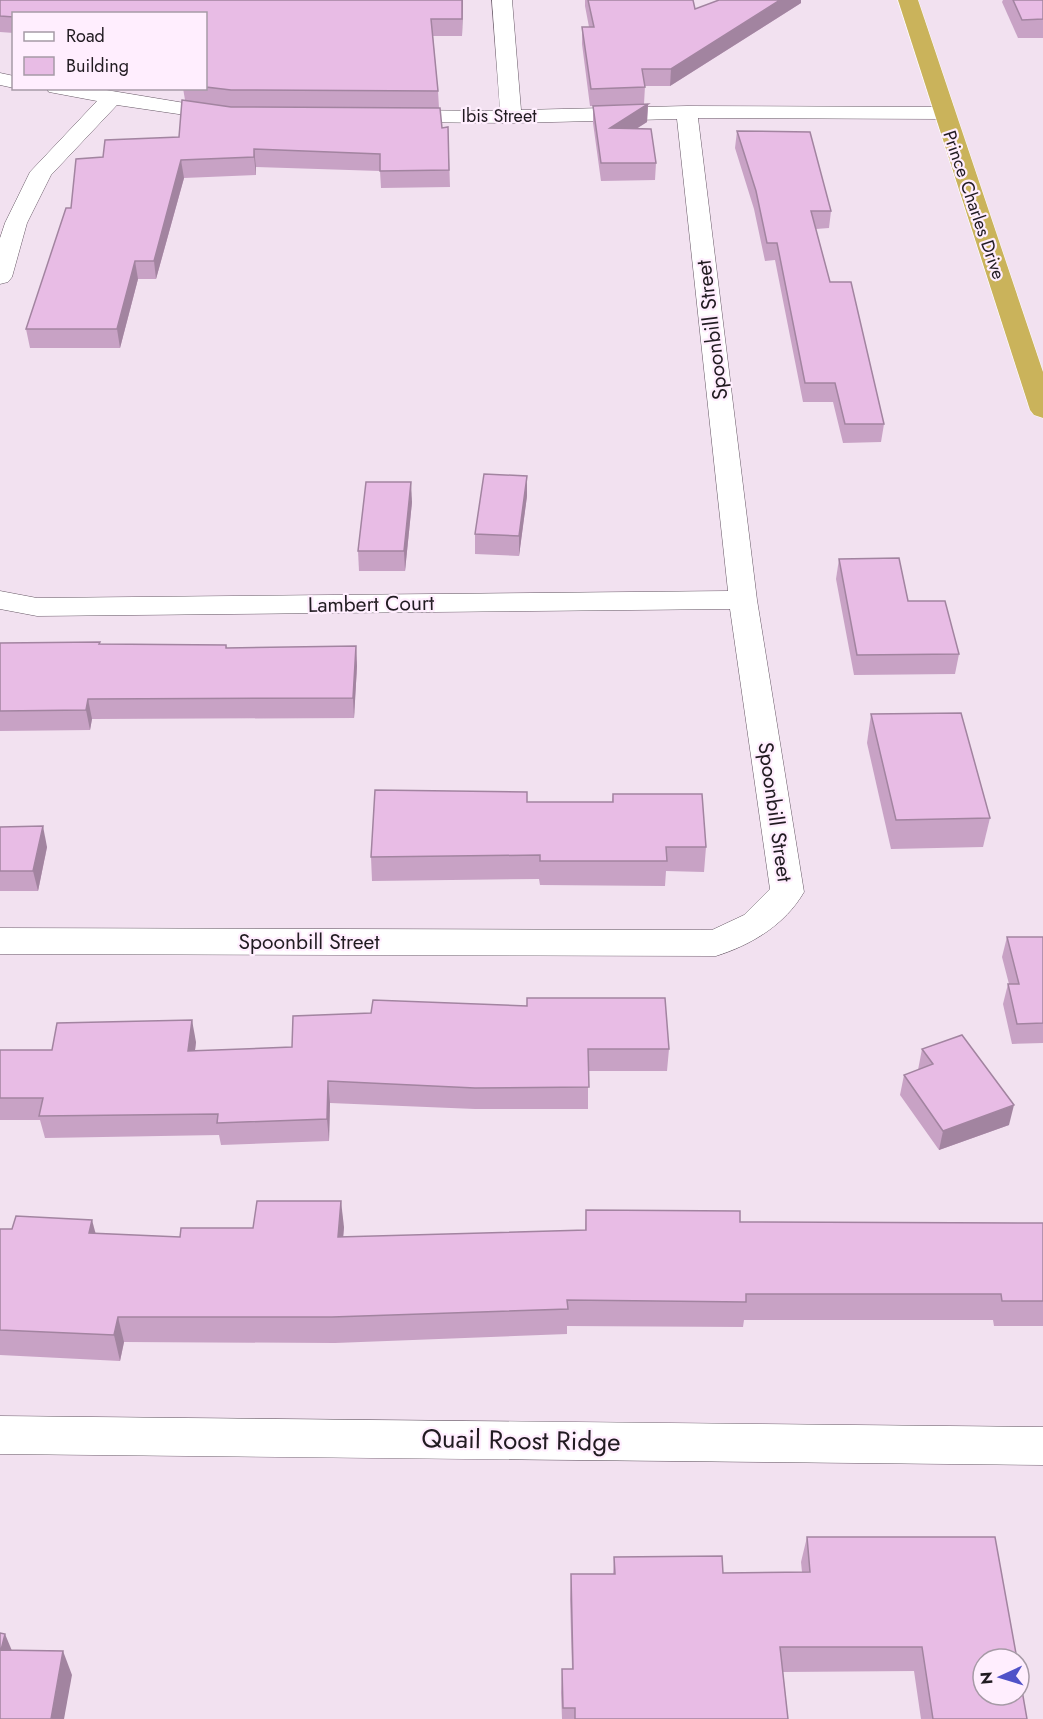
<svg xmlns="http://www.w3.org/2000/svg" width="1043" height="1719" font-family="Jost,sans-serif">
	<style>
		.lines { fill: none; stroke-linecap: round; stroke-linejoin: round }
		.street-casing { stroke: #665865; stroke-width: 1 }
		.highway-casing { stroke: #fff; stroke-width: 1 }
		.street { fill: #fff; fill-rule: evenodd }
		.highway { fill: #cab35b; fill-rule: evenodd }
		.wall { fill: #c8a2c5 }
		.shaded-wall { fill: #a284a0 }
		.building { fill: #e8bce5; stroke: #a284a0; stroke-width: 1.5 }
		.labels { text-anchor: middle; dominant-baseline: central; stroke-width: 4.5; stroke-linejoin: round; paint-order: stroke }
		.far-street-label { font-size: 18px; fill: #211b21; stroke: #ffeefe }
		.street-label { font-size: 21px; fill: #211b21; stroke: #ffeefe }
		.near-street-label { font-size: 26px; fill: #211b21; stroke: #ffeefe }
	</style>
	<rect width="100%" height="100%" fill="#f2e1f0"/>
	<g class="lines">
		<defs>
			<g id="street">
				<path d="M492,0H512L521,110L687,106L944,107L951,109L954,113L951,117L944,119L698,118L757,600L804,892C785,925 751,945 716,956L0,954V928L712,930L744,915L770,889L730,609L37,616L0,609V591L37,598L728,591L677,119L511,123L394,122L387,120L383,116L387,112L394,110L500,111Z"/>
				<polygon points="0,73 14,76 14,88 0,85"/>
				<polygon points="46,88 94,88 233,111 236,115 233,119 226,121 117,105 51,175 27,223 12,277 8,282 0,284 0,238 5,223 30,172 97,101 49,92"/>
				<polygon points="0,1416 1043,1427 1043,1465 0,1454"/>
			</g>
			<polygon id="highway" points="898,0 918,0 1043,372 1043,418 1034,415 1030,410"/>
		</defs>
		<use href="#street" class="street-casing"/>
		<use href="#highway" class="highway-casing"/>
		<use href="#street" class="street"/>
		<use href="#highway" class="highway"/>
	</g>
	<g class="wall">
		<polygon points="0,0 463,0 462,36 433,36 438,91 439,108 442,128 448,127 450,187 381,188 380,171 256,167 256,175 184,178 156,279 138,279 120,348 30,348 26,329 71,208 103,157 179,137 185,100 183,88 206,88 206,14 14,14 14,33 0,32"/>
		<polygon points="585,0 693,0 695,9 801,3 670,86 645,86 644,104 648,104 647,122 636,129 656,163 655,180 601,181 593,123 593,106 590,106 582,44 582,27 589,27 585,6"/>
		<polygon points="1003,0 1043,0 1043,38 1018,38 1002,2"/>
		<polygon points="737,131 831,211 829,228 816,229 830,282 884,424 881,442 843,443 833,402 803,402 775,260 765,261 754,209 735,148"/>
		<polygon points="527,496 519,556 475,554 475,534"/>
		<polygon points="412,502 405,571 359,571 358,551"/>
		<polygon points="839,559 908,601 959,654 955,674 854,675 836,579"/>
		<polygon points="0,643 226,645 227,648 356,646 357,666 354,718 92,719 90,730 0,731"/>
		<polygon points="871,714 990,818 983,847 891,849 867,743"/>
		<polygon points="613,794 706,847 704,872 666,871 665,886 540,885 539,879 372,881 371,857 527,802 612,802"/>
		<polygon points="0,827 47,847 38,891 0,891"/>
		<polygon points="1007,937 1043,937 1043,1043 1012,1044 1003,1004 1008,984 1009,984 1002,957"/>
		<polygon points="196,1042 195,1051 292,1047 669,1049 667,1071 588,1071 588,1109 475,1109 330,1103 329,1141 221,1145 219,1135 45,1138 40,1120 0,1120 0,1050 52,1050"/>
		<polygon points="922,1049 1009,1125 939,1150 900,1095 904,1075 918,1070"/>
		<polygon points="586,1210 740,1222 1043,1223 1043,1326 994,1326 993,1320 744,1320 743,1327 567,1326 567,1334 335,1343 124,1342 120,1361 0,1355 0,1229 180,1237 344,1227 343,1237 585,1230"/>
		<polygon points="807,1537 1027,1719 921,1719 914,1671 783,1672 788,1719 562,1719 561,1693 562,1669 572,1669 570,1599 571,1574 613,1574 614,1557 723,1573 802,1572 801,1562"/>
	</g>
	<g class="shaded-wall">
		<polygon points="462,0 463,0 462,36"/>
		<polygon points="780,0 801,0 801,3 670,86 671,69"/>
		<polygon points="648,104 647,122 609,146 610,128"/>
		<polygon points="254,149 256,167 256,175 254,157"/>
		<polygon points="181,160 184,178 156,279 154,261"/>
		<polygon points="135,261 138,279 120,348 117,329"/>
		<polygon points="527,476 527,496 519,556 519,536"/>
		<polygon points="411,482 412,502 405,571 404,551"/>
		<polygon points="356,646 357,666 354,718 353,698"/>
		<polygon points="88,699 92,719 90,730 86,710"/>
		<polygon points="43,826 47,847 38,891 33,871"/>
		<polygon points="192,1020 196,1042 192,1073 188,1051"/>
		<polygon points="328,1081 330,1103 329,1141 327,1119"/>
		<polygon points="1014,1105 1009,1125 939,1150 943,1131"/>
		<polygon points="341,1201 344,1227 341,1263 338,1237"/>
		<polygon points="92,1220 99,1246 89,1233"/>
		<polygon points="118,1317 124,1342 120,1361 114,1335"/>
		<polygon points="5,1634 15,1658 1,1650"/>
		<polygon points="63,1651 72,1675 64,1719 51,1719"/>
	</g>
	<g class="building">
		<polygon points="0,0 462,0 462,19 431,19 438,91 231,90 206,87 206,14 14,14 14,17 0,16"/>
		<polygon points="588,0 693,0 695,9 719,0 780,0 671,69 642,69 645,87 591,89 582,27 594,27"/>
		<polygon points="1013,0 1043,0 1043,19 1022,20"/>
		<polygon points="182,100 231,107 440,108 442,128 448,127 449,170 380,171 380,154 254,149 254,157 181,160 154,261 135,261 117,329 26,329 66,208 71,208 76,159 103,157 105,140 179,137"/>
		<polygon points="648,104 610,128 651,129 656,163 601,163 593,106"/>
		<polygon points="737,131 810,132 831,211 811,211 830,282 851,282 884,424 845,424 835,383 805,383 777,243 767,243 756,191"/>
		<polygon points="484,474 527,476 519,536 475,534"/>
		<polygon points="366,482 411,482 404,551 358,551"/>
		<polygon points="899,558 908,601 945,601 959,654 857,655 839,559"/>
		<polygon points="100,642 99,644 226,645 226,648 356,646 353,698 88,699 86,710 0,711 0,643"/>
		<polygon points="961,713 990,818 896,820 871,714"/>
		<polygon points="375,790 527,792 527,802 613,802 613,794 702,794 706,847 666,847 667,861 540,861 540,855 371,857"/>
		<polygon points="43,826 33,871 0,871 0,827"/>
		<polygon points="1007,937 1043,937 1043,1023 1017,1024 1008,984 1019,984"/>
		<polygon points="527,998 665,998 669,1049 588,1049 589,1087 475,1088 328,1081 327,1119 217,1123 218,1114 39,1116 43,1098 0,1098 0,1050 52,1050 57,1023 192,1020 188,1051 292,1047 293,1016 371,1013 373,1000 527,1006"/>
		<polygon points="962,1035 1014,1105 943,1131 904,1075 933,1064 922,1049"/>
		<polygon points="257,1201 341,1201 338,1237 586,1230 586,1210 740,1211 740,1222 1043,1223 1043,1301 1002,1301 1001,1294 746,1294 746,1302 567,1300 568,1309 332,1317 118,1317 114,1335 0,1330 0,1229 12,1229 16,1216 92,1220 89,1233 180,1237 181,1228 253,1228"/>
		<polygon points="807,1537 995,1537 1017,1659 983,1659 983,1695 1019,1695 1019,1673 1027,1719 933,1719 922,1647 780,1647 788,1719 575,1719 575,1708 563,1708 562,1669 573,1669 571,1574 615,1574 614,1557 722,1556 723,1573 810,1572"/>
		<polygon points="0,1633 5,1634 1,1650 63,1651 51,1719 0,1719"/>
	</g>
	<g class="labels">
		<g class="far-street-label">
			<text x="499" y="116">Ibis Street</text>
			<text transform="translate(974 205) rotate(71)">Prince Charles Drive</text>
		</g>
		<g class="street-label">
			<text transform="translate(712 330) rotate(-97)">Spoonbill Street</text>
			<text transform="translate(371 604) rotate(-1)">Lambert Court</text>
			<text transform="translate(775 812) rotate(82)">Spoonbill Street</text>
			<text x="309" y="942">Spoonbill Street</text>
		</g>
		<g class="near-street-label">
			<text transform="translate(521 1440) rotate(1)">Quail Roost Ridge</text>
		</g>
	</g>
	<rect x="12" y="12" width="195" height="78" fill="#ffeefe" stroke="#a69aa6" stroke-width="1.5"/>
	<rect x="24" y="32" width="30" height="9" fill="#ffffff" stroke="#a69aa6" stroke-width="1.5"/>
	<text x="66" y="42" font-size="18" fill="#211b21">Road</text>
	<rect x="24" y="57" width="30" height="18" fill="#e8bce5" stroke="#a69aa6" stroke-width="1.5"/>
	<text x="66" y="72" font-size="18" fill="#211b21">Building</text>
	<g transform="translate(1001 1677) rotate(266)"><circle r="28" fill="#ffeefe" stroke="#a69aa6" stroke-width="1.5"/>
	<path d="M0-4.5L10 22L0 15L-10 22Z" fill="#5052c8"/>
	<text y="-9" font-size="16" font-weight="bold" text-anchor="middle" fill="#211b21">N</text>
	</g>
</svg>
